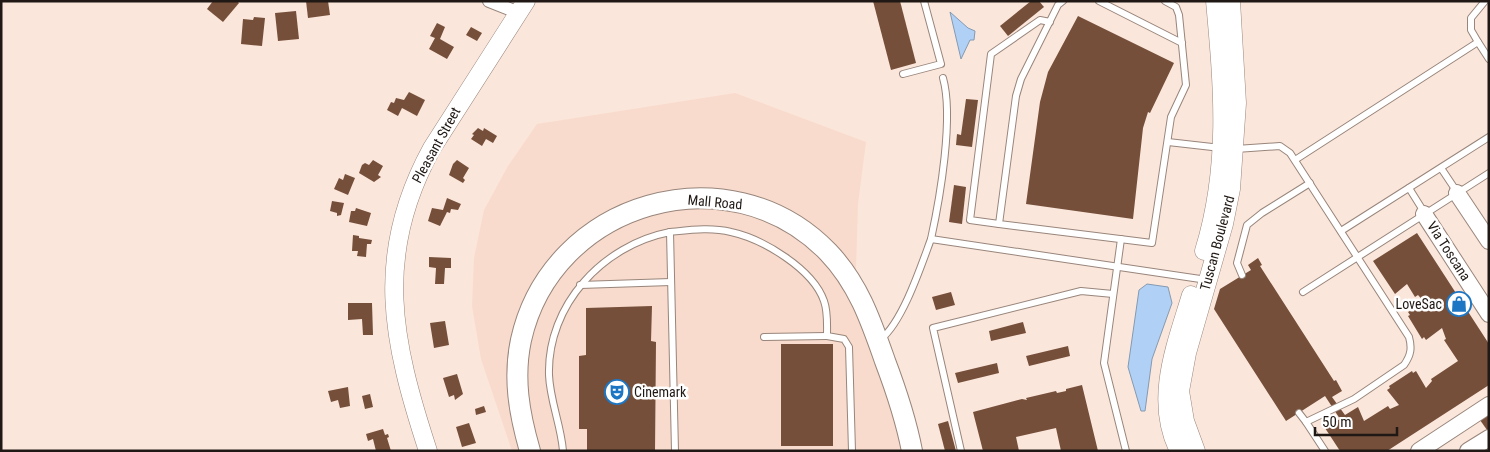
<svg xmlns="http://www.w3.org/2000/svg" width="1490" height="452" font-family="'Roboto Condensed',sans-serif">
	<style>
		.built { fill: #f8dbcc }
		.water { fill: #b0d1f5; stroke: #849ab2 }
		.building { fill: #754f3a }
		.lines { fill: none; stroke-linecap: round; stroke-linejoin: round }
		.service-casing { stroke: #98857b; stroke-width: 8 }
		.minor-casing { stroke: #98857b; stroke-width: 14 }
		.tertiary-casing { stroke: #98857b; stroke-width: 18 }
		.secondary-casing { stroke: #98857b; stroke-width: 19 }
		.primary-casing { stroke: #98857b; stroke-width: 22 }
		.service { stroke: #fff; stroke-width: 6 }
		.minor { stroke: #fff; stroke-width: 12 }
		.tertiary { stroke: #fff; stroke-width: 16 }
		.secondary { stroke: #fff; stroke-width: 18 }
		.primary { stroke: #fff; stroke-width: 20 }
		.labels { text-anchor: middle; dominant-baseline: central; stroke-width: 5; stroke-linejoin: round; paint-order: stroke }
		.street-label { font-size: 14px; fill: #1f1814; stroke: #fff }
		.poi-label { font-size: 14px; fill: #1f1814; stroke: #fff; text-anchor: end }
	</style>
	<rect width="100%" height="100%" fill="#fbe6db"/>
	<polygon class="built" points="735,93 866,142 858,204 855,300 900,425 901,451 512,451 481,359 472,306 474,258 484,210 508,166 537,124"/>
	<g class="water">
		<polygon points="950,12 968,28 975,31 974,40 970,40 961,59"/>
		<polygon points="1147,284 1168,287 1172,303 1152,359 1145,411 1141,411 1128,367 1139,290"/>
	</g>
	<g class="building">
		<polygon points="213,1 237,1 239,3 223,22 207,9"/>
		<polygon points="306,1 328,1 330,15 308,18"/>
		<polygon points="873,1 900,1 916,63 891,70"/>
		<polygon points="1031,1 1039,1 1044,7 1008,36 1000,26"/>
		<polygon points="296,11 299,39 278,41 275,13"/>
		<polygon points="1078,16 1174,63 1150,113 1148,112 1143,128 1133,219 1026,204 1040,102 1048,72"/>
		<polygon points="254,17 265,18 262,46 241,44 243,19 253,20"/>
		<polygon points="437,23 445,27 440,39 454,47 447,59 429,49 435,38 430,36"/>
		<polygon points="471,27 482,33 477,41 466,35"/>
		<polygon points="409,92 425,100 417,116 402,108 398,116 387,110 391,102 394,103 396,98 404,100"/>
		<polygon points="966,99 978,100 972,147 956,145 957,134 961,135"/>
		<polygon points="478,128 483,131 484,128 497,136 493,143 486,139 482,146 471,139 474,135 472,134"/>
		<polygon points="373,160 383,166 378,175 381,177 374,182 359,173 362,165 365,163 369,165"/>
		<polygon points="457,160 469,168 463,178 465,180 463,183 449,175 453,164"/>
		<polygon points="345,174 355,178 348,195 334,189 339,178 343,180"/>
		<polygon points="954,185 966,187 962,224 949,222"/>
		<polygon points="447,198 461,204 458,210 451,209 450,213 447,212 440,226 428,221 432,208 443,210"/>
		<polygon points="332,201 344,203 341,215 337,216 337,213 330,211"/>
		<polygon points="356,208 371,213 367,226 349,222 351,211 355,211"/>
		<polygon points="1417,233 1489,344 1489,385 1387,451 1340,451 1325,428 1340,419 1325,396 1286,421 1214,309 1220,289 1251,270 1248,265 1258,258 1262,265 1260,266 1334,381 1336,380 1342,391 1332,397 1345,415 1358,407 1364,421 1388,406 1390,409 1399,405 1387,390 1390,388 1389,386 1412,371 1413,373 1416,371 1426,388 1432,381 1431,379 1458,361 1444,340 1446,339 1442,328 1426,340 1424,337 1422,339 1408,316 1410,315 1408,312 1425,303 1418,295 1415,297 1407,284 1395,294 1373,261"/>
		<polygon points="353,235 359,236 359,238 372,240 371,244 367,244 366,257 357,256 358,251 352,251"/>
		<polygon points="429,257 451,258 451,268 445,268 444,284 435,284 436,268 429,267"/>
		<polygon points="951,292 955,305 936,310 932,297"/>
		<polygon points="348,303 372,303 373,335 363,335 362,319 348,320"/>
		<polygon points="652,306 651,341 656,342 655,451 587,451 587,429 579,429 579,356 586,355 586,308"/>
		<polygon points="445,321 449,345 434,348 430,323"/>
		<polygon points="1023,322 1026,333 991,341 989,331"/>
		<rect x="781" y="344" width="52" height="102"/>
		<polygon points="1068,346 1070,356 1029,366 1026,356"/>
		<polygon points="997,363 999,373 958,383 955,373"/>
		<polygon points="457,374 463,394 455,400 454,395 449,397 443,378"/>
		<polygon points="1082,385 1098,451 1061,451 1056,428 1016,437 1019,451 983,451 973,412 1022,399 1027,400 1026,398 1056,391 1057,393 1066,391 1066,389"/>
		<polygon points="348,387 350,406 340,408 338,400 331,402 328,391"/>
		<polygon points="370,394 373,407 365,409 362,396"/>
		<polygon points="484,406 486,412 476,415 475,409"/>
		<polygon points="1489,414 1489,429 1487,430 1480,420"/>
		<polygon points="948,421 956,451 945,451 938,424"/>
		<polygon points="469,423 476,443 462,447 456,427"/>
		<polygon points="383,429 385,435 388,434 389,437 387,438 391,451 376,451 373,439 368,441 366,434"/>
	</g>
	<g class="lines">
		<defs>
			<g id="service">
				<polyline points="1063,1 1058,5 1021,79 1016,96 999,224 1152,243 1171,117 1186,85 1179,15 1176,7 1165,1"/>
				<polyline points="1099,1 1182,43"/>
				<polyline points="1478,42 1471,30 1471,18 1485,1"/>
				<polyline points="903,74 941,64 924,1"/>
				<polyline points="1168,142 1221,148"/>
				<path d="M1236,149L1280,146L1290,153L1409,337C1412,348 1411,355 1404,365L1354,399L1306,422L1325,451"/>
				<polyline points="1295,160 1478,42 1489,59"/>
				<polyline points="1441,168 1457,192"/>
				<polyline points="1409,188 1424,212"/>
				<polyline points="999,224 970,220 991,54 1040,20 1050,22"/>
				<polyline points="1341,231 1489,137"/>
				<path d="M670,232C690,230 711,227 731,232C763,239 813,269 824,301C828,312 827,325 827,336L844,339L849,347L852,451"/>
				<path d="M931,239C940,198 954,117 943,78"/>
				<polyline points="1121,239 1104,363 1126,451"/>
				<polyline points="1242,275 1237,263 1247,225 1262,213 1310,183"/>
				<polyline points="580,285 671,282"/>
				<polyline points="1303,292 1489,173"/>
				<polyline points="764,337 827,336"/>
				<path d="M881,339C903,321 921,266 931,239L1207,280"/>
				<polyline points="1299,413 1306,422"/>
				<path d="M563,451C561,425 550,401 549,375C547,305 603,245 670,232L675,451"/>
				<polyline points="961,451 933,328 1081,291 1113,294"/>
			</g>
			<polyline id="minor" points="489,1 517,12"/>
			<g id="tertiary">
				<polyline points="1457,193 1489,241"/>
				<polyline points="1424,214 1489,314"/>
				<polyline points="1419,451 1489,405"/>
				<polyline points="1468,451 1489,438"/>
			</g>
			<g id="secondary">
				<path d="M1204,251C1230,166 1223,88 1215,1"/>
				<path d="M428,451C392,341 373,255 432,148L526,1"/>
				<path d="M1179,451C1153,400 1176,345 1191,295"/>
				<polyline points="1196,451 1185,421 1180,391 1187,353 1224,224 1231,189 1237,103 1231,1"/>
			</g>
			<path id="primary" d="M530,451C519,413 513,378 521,340C552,201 729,150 828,252C858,283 871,321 885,361C896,390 906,420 912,451"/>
		</defs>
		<use href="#service" class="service-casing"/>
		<use href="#minor" class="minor-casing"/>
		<use href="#tertiary" class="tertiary-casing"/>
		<use href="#secondary" class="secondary-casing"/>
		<use href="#primary" class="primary-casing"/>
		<use href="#service" class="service"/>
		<use href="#minor" class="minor"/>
		<use href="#tertiary" class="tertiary"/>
		<use href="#secondary" class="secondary"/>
		<use href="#primary" class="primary"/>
	</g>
	<defs>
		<symbol id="shop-ring" viewBox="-11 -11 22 22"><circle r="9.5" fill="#fff" stroke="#1d76c3" stroke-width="1.5"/><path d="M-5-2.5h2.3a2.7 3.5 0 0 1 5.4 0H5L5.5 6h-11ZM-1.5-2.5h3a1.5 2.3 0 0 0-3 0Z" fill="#1d76c3"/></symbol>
		<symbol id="theatre-ring" viewBox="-11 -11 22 22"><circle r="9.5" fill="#fff" stroke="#1d76c3" stroke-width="1.5"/><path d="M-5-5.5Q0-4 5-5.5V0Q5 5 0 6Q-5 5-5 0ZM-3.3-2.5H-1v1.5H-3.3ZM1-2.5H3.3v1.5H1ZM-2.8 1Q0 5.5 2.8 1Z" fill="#1d76c3"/></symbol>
	</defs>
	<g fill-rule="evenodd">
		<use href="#shop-ring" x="1445" y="290" width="28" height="28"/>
		<use href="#theatre-ring" x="603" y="378" width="28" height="28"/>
	</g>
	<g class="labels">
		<g class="street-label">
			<text transform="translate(436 145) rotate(-61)">Pleasant Street</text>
			<text transform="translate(715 202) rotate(5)">Mall Road</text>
			<text transform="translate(1217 243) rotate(-75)">Tuscan Boulevard</text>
			<text transform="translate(1449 251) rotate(57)">Via Toscana</text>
		</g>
		<g class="poi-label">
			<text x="1442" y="304">LoveSac</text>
			<text x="634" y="392" text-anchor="start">Cinemark</text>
		</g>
	</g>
	<rect width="1490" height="452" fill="none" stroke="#1f1814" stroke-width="5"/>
	<path d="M1315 427v8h82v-8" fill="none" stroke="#1f1814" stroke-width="2.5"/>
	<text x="1322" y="427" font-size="15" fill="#1f1814" stroke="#ffffff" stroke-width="4" paint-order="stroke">50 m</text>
</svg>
